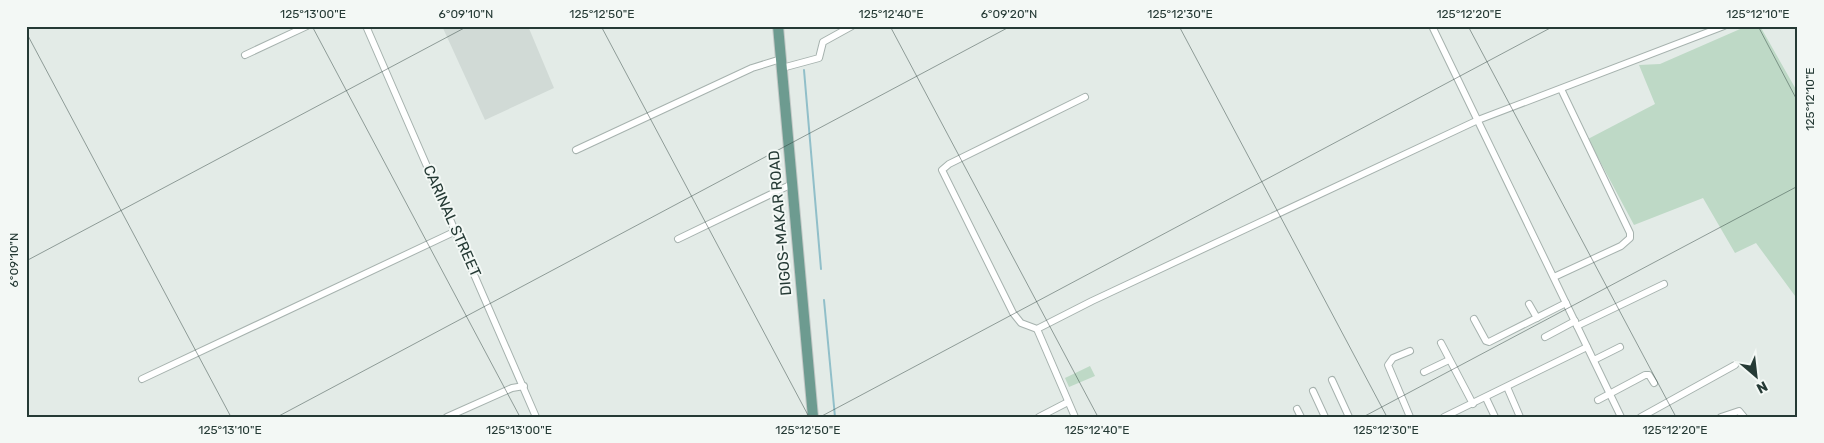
<svg xmlns="http://www.w3.org/2000/svg" width="1824" height="443" font-family="Rubik,sans-serif">
	<style>
		.built { fill: #d1dad6 }
		.green { fill: #bed9c6 }
		.lines { fill: none; stroke-linecap: round; stroke-linejoin: round }
		.stream { stroke: #91bfc9; stroke-width: 2 }
		.minor-casing { stroke: #a6b2ae; stroke-width: 8 }
		.primary-casing { stroke: #c2c8c6; stroke-width: 12 }
		.minor { stroke: #fff; stroke-width: 6 }
		.primary { stroke: #6d9b90; stroke-width: 10 }
		.ticks { fill: none; stroke: #253a35; stroke-width: 1; stroke-opacity: 0.45 }
		.labels { text-anchor: middle; dominant-baseline: central; stroke-width: 4; stroke-linejoin: round; paint-order: stroke }
		.street-label { font-size: 15px; fill: #253a35; stroke: #f3f8f5 }
		.neatline { fill: none; stroke: #253a35; stroke-width: 2 }
		.ticks-label { font-size: 12px; text-anchor: middle; fill: #253a35 }
	</style>
	<rect width="100%" height="100%" fill="#e3ebe7"/>
	<polygon class="built" points="442,26 528,26 554,88 485,120"/>
	<g class="green">
		<polygon points="1747,26 1760,26 1798,93 1798,300 1756,243 1735,253 1703,198 1634,225 1588,139 1655,104 1639,65 1660,64"/>
		<polygon points="1090,366 1095,376 1069,387 1065,378"/>
	</g>
	<g class="lines">
		<g class="stream">
			<polyline points="804,70 821,269"/>
			<polyline points="824,300 835,417"/>
		</g>
		<defs>
			<g id="minor">
				<polyline points="366,26 536,417"/>
				<polyline points="1432,26 1621,417"/>
				<polyline points="245,55 307,26"/>
				<polyline points="782,68 819,58 823,42 852,26"/>
				<polyline points="1085,97 949,164 942,170 1013,313 1021,323 1037,329 1092,301 1478,120 1724,26"/>
				<polyline points="576,150 752,68 781,59"/>
				<polyline points="678,239 792,184"/>
				<polyline points="1554,277 1621,246 1630,238 1630,233 1561,89"/>
				<polyline points="1529,304 1537,318"/>
				<polyline points="1474,319 1486,341 1489,342 1566,303"/>
				<polyline points="1577,326 1664,284"/>
				<polyline points="1037,329 1075,417"/>
				<polyline points="1545,337 1575,321"/>
				<polyline points="1441,343 1473,404"/>
				<polyline points="1594,360 1620,347"/>
				<polyline points="1424,372 1449,360"/>
				<polyline points="142,379 456,231"/>
				<polyline points="1332,380 1349,417"/>
				<polyline points="1507,387 1520,417"/>
				<polyline points="1313,391 1325,417"/>
				<polyline points="1486,398 1495,417"/>
				<polyline points="1598,400 1645,375 1649,375 1654,383"/>
				<polyline points="1297,409 1301,417"/>
				<polyline points="447,417 512,388 524,386"/>
				<polyline points="1039,417 1068,402"/>
				<polyline points="1410,417 1388,365 1393,358 1410,351"/>
				<polyline points="1444,417 1587,347"/>
				<polyline points="1641,417 1735,365"/>
				<polyline points="1721,417 1739,411 1744,417"/>
			</g>
			<polyline id="primary" points="778,26 813,417"/>
		</defs>
		<use href="#minor" class="minor-casing"/>
		<use href="#primary" class="primary-casing"/>
		<use href="#minor" class="minor"/>
		<use href="#primary" class="primary"/>
	</g>
	<path class="ticks" d="M312,26L520,417M601,26L809,417M890,26L1098,417M1179,26L1387,417M1468,26L1676,417M1758,26L1798,102M26,32L231,417M26,261L468,26M277,417L1011,26M820,417L1554,26M1363,417L1798,186"/>
	<g class="labels">
		<g class="street-label">
			<text transform="translate(452 221) rotate(66)">CARINAL STREET</text>
			<text transform="translate(780 223) rotate(-95)">DIGOS-MAKAR ROAD</text>
		</g>
	</g>
	<rect width="1824" height="443" fill="none" stroke="#f3f8f5" stroke-width="55"/>
	<g transform="translate(1756 376) rotate(152)" stroke="#f3f8f5" stroke-width="4" paint-order="stroke">
	<path d="M0-4L9 19L0 12L-9 19Z" fill="#253a35"/>
	<text y="-8" font-size="14" font-weight="bold" text-anchor="middle" fill="#253a35">N</text>
	</g>
	<rect x="28" y="28" width="1768" height="388" class="neatline"/>
	<g class="ticks-label">
		<text x="313" y="18">125°13'00"E</text>
		<text x="466" y="18">6°09'10"N</text>
		<text x="602" y="18">125°12'50"E</text>
		<text x="891" y="18">125°12'40"E</text>
		<text x="1009" y="18">6°09'20"N</text>
		<text x="1180" y="18">125°12'30"E</text>
		<text x="1469" y="18">125°12'20"E</text>
		<text x="1758" y="18">125°12'10"E</text>
		<text transform="translate(1810 99) rotate(-90)" y="4">125°12'10"E</text>
		<text transform="translate(14 260) rotate(-90)" y="4">6°09'10"N</text>
		<text x="230" y="434">125°13'10"E</text>
		<text x="519" y="434">125°13'00"E</text>
		<text x="808" y="434">125°12'50"E</text>
		<text x="1097" y="434">125°12'40"E</text>
		<text x="1386" y="434">125°12'30"E</text>
		<text x="1675" y="434">125°12'20"E</text>
	</g>
</svg>
